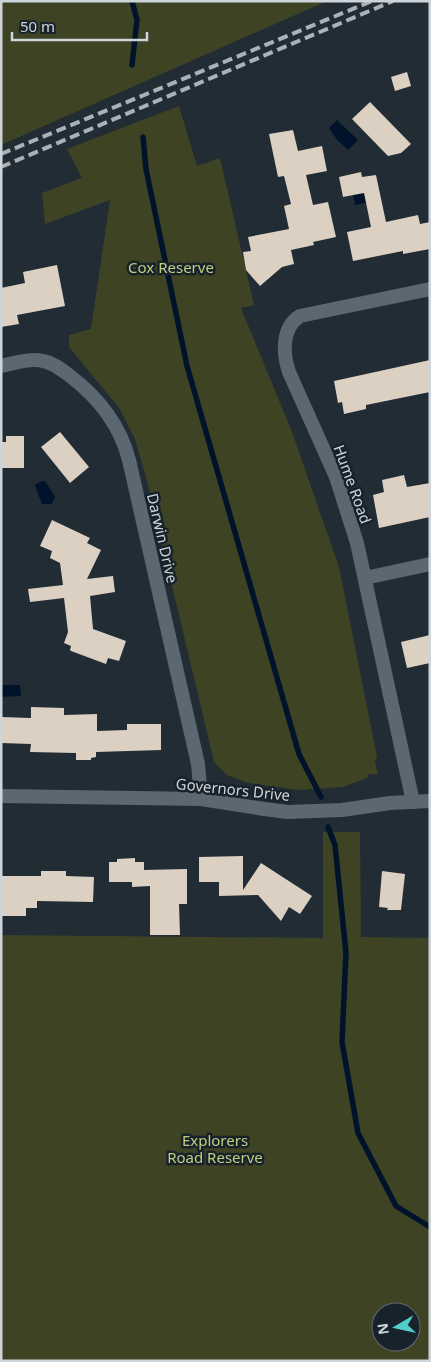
<svg xmlns="http://www.w3.org/2000/svg" width="431" height="1362" font-family="'Noto Sans',sans-serif">
	<style>
		.green { fill: #3e4323; fill-rule: evenodd }
		.water { fill: #00132b }
		.lines { fill: none; stroke-linecap: round; stroke-linejoin: round }
		.stream { stroke: #00132b; stroke-width: 5.5 }
		.building { fill: #dcd0c3 }
		.minor { stroke: #5b6871; stroke-width: 14 }
		.secondary { stroke: #5b6871; stroke-width: 14 }
		.rail { stroke: #aab2b8; stroke-width: 4; stroke-dasharray: 10 5; stroke-linecap: butt }
		.labels { text-anchor: middle; dominant-baseline: central; stroke-width: 5; stroke-linejoin: round; paint-order: stroke }
		.park-label { font-size: 15px; fill: #c1ce80; stroke: #18222b }
		.street-label { font-size: 15px; fill: #ced5da; stroke: #18222b }
	</style>
	<rect width="100%" height="100%" fill="#212c35"/>
	<g class="green">
		<polygon points="1,1 327,1 1,145"/>
		<polygon points="179,106 197,166 220,158 254,305 241,308 292,432 339,567 377,757 375,761 378,774 369,774 367,778 343,787 298,790 248,783 227,775 214,762 147,481 135,439 119,408 69,347 69,335 91,329 110,200 45,224 42,193 82,178 67,149"/>
		<path d="M323,832H360L361,937L430,938V1361H1V935L323,938ZM381,1312H411V1342H381Z"/>
	</g>
	<g class="water">
		<polygon points="337,120 358,140 348,150 337,140 329,128"/>
		<polygon points="377,186 380,200 355,205 352,191"/>
		<polygon points="42,481 46,482 55,497 52,504 42,504 35,486 36,484"/>
		<polygon points="1,685 20,685 21,696 1,697"/>
	</g>
	<g class="lines">
		<g class="stream">
			<polyline points="132,1 137,20 132,65"/>
			<polyline points="143,137 146,169 187,366 299,754 321,797"/>
			<polyline points="328,827 335,845 346,953 342,1042 358,1133 396,1206 430,1227"/>
		</g>
	</g>
	<g class="building">
		<polygon points="407,72 411,86 395,91 391,77"/>
		<polygon points="370,102 411,144 401,153 388,156 352,119"/>
		<polygon points="293,130 298,151 322,146 327,171 306,175 313,205 328,202 336,237 313,242 314,245 291,250 294,264 282,267 260,286 246,270 243,252 251,251 248,237 289,229 284,206 291,204 284,176 278,177 269,134"/>
		<polygon points="361,172 362,177 376,175 386,222 418,215 420,224 430,222 430,249 403,254 403,251 353,261 347,232 371,227 364,193 343,197 339,177"/>
		<polygon points="57,265 65,306 17,315 19,324 1,327 1,288 25,283 23,272"/>
		<polygon points="430,360 430,392 366,405 366,409 344,414 342,402 338,403 334,381"/>
		<polygon points="60,432 89,467 70,483 41,447"/>
		<polygon points="6,436 24,436 24,468 1,468 1,442 6,442"/>
		<polygon points="404,475 407,487 430,483 430,517 379,528 373,495 384,492 382,480"/>
		<polygon points="52,520 90,538 87,543 101,550 87,579 113,576 115,592 90,596 93,629 126,641 119,661 108,658 106,664 71,651 70,650 71,646 64,643 68,632 64,598 30,602 28,589 63,585 60,563 50,558 52,551 40,546"/>
		<polygon points="430,635 430,663 407,668 401,642"/>
		<polygon points="31,707 64,708 64,715 97,714 97,731 127,730 127,724 161,724 161,750 96,752 96,757 91,758 91,760 76,760 76,753 30,752 31,744 1,743 1,717 31,718"/>
		<polygon points="243,856 243,890 261,863 312,896 300,914 289,907 281,921 258,895 219,896 219,882 199,882 199,857"/>
		<polygon points="135,858 135,862 144,862 144,870 187,869 187,904 179,904 180,935 150,935 150,886 132,887 132,882 109,882 109,862 117,862 117,859"/>
		<polygon points="41,871 66,871 66,876 94,877 93,902 37,901 37,908 26,908 26,916 1,916 1,876 41,876"/>
		<polygon points="382,871 405,874 401,910 387,910 388,908 379,907"/>
	</g>
	<g class="lines">
		<g class="minor">
			<path d="M1,366C15,363 30,358 43,361C54,363 62,370 70,376C99,398 120,425 129,460L198,764L201,799"/>
			<polyline points="365,578 430,564"/>
			<path d="M413,802L357,543L336,477L289,372C283,354 281,328 300,316L430,289"/>
		</g>
		<polyline class="secondary" points="1,796 201,799 264,809 288,812 342,810 390,803 430,801"/>
		<g class="rail">
			<polyline points="1,154 372,1"/>
			<polyline points="1,167 393,1"/>
		</g>
	</g>
	<g class="labels">
		<g class="park-label">
			<text x="171" y="267">Cox Reserve</text>
			<text x="215" y="1140">Explorers<tspan x="215" dy="17">Road Reserve</tspan></text>
		</g>
		<g class="street-label">
			<text transform="translate(353 484) rotate(70)">Hume Road</text>
			<text transform="translate(163 538) rotate(77)">Darwin Drive</text>
			<text transform="translate(233 789) rotate(6)">Governors Drive</text>
		</g>
	</g>
	<rect width="431" height="1362" fill="none" stroke="#ced5da" stroke-width="5"/>
	<g transform="translate(396 1327) rotate(261)"><circle r="24" fill="#18222b" stroke="#616a71"/>
	<path d="M0-4L9 19L0 12L-9 19Z" fill="#53cdc9"/>
	<text y="-8" font-size="14" font-weight="bold" text-anchor="middle" fill="#ced5da">N</text>
	</g>
	<path d="M12 32v8h135v-8" fill="none" stroke="#ced5da" stroke-width="2.5"/>
	<text x="20" y="32" font-size="15" fill="#ced5da" stroke="#18222b" stroke-width="4" paint-order="stroke">50 m</text>
</svg>
